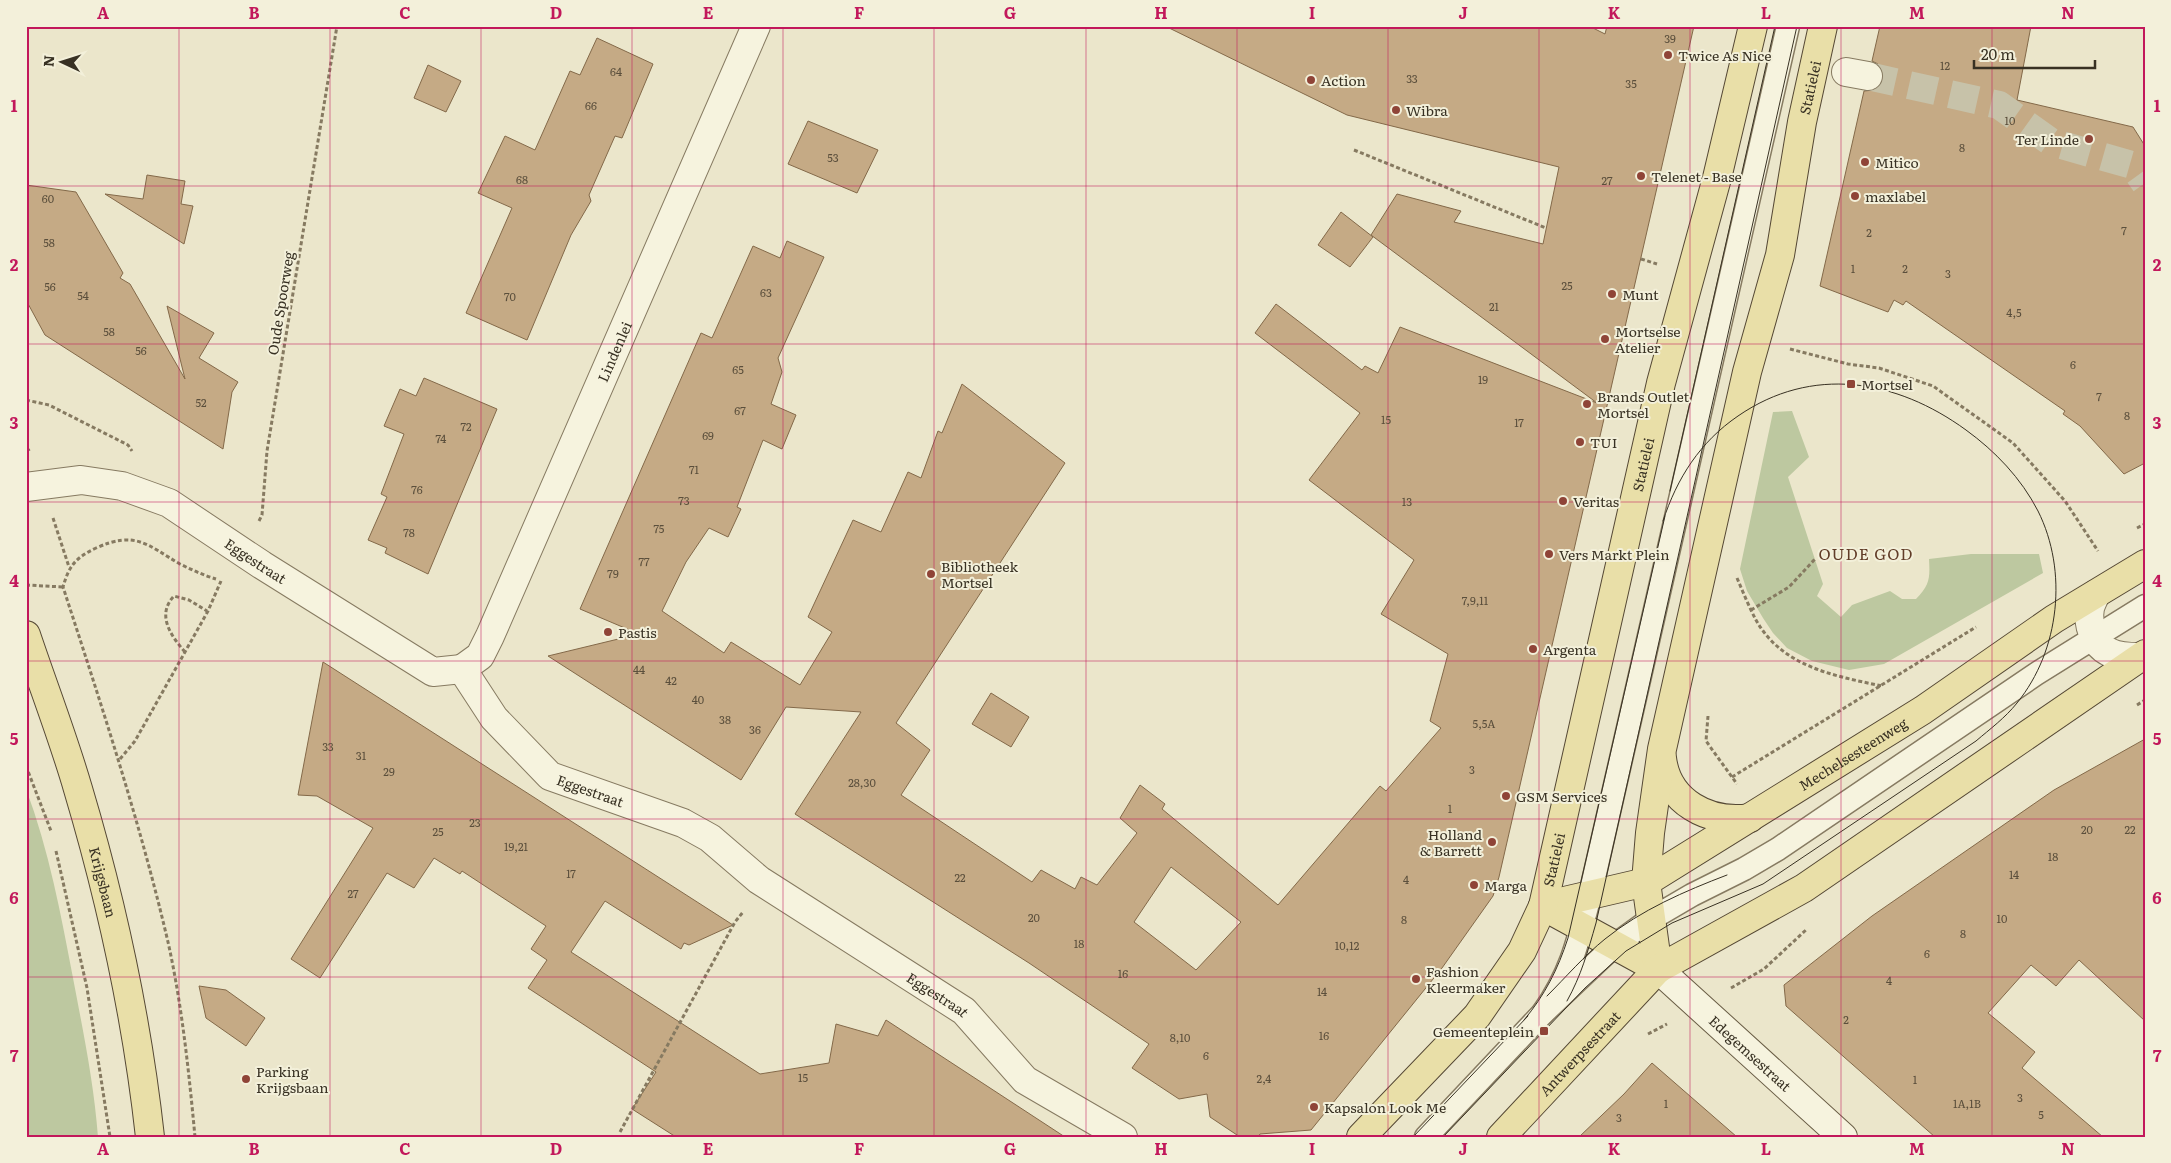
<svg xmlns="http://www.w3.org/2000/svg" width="2171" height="1163" font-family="Literata,serif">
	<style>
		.green { fill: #bdc8a0 }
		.building { fill: #c5aa85; stroke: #836949; fill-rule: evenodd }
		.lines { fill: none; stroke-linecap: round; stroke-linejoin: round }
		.street-tunnel { stroke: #c7c2a9; stroke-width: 28; stroke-dasharray: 28 14; stroke-linecap: butt }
		.lane-casing { stroke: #867a61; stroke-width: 25 }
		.street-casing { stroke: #867a61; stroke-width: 30 }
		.secondary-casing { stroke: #685c44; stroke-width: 30 }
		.primary-casing { stroke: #554834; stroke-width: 30 }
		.path { stroke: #867a61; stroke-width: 3; stroke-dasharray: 4 2.5; stroke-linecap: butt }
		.lane { stroke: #f6f3de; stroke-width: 22 }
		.street { stroke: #f6f3de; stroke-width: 28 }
		.secondary { stroke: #f6f3de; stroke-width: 28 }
		.primary { stroke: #e9dfa8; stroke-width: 28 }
		.tram { stroke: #383123; stroke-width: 1 }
		.grid { fill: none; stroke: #c2185b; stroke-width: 1; stroke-opacity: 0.55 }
		.poi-dot { fill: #8f4437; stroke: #f3f0da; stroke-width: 2 }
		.labels { text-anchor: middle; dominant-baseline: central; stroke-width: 4; stroke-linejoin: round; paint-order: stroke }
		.number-label { font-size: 11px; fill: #5b4f3c }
		.poi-label { font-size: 14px; fill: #383123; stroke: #f3f0da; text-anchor: start }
		.street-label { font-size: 14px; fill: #383123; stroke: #f3f0da }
		.quarter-label { font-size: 16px; letter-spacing: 1px; fill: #613c27; stroke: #f3f0da }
		.neatline { fill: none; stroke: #c2185b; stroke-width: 2 }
		.grid-label { font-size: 16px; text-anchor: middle; font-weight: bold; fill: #c2185b }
	</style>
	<rect width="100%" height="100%" fill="#ebe6cb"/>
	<g class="green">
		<path d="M1792,411L1809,457L1788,477L1823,584L1817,596L1841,617L1852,605L1890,591L1902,599H1916C1930,585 1930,578 1929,559L1971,554H2039L2043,573L1884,664L1849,670L1812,661L1787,648L1773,633L1763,618L1747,591L1740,569L1773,412Z"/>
		<path d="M26,789C49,850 61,915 73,978C83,1031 94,1083 98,1137H26Z"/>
	</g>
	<g class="building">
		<path d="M1165,26H1589L1605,34L1607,26H1694L1499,877L1493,896L1442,968L1311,1130L1260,1134L1258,1137H1240L1210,1117L1207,1094L1179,1099L1132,1068L1149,1044L1029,963L795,814L861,712L786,707L741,780L548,656L639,634L580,609L701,333L712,338L753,246L780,258L787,241L824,257L778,358L782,372L771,404L796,415L782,449L763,440L737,507L741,509L728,537L709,528L686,562L662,611L724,653L731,642L800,685L832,632L808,617L853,520L881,532L908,472L921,478L938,431L942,433L962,384L1065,463L896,723L930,750L901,795L1032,882L1041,870L1075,889L1081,877L1097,885L1137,833L1120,818L1140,785L1165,804L1162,809L1278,905L1380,786L1386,791L1441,728L1430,721L1448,654L1381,614L1414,560L1309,480L1360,413L1255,333L1276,304L1362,370L1365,366L1378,373L1400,327L1597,403L1371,235L1397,194L1461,211L1454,222L1543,244L1559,167L1347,115ZM1171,867L1241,922L1196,970L1134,922Z"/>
		<polygon points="1880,26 2031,26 2017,100 2133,127 2145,146 2145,463 2124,474 2080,426 2063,414 2065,411 1906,301 1903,305 1894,300 1888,312 1820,286 1864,91 1874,90 1880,86 1883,79 1882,70 1878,64 1872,61"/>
		<polygon points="597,38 653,64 622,138 615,136 589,195 591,201 571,235 527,340 466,313 512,208 478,193 505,136 535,150 570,71 580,75"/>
		<polygon points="428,65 461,81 446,112 414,98"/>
		<polygon points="808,121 878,150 857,193 788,164"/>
		<polygon points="147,175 185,181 181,204 193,206 184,244 105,194 143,199"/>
		<polygon points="26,185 76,192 123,273 120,278 130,284 185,379 167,306 214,333 199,358 238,382 232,392 223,449 45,335 26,300"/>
		<polygon points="1341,212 1373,237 1350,267 1318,245"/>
		<polygon points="424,378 497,409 428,574 385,553 387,548 368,540 387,497 381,494 404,434 384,426 400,389 416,396"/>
		<polygon points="323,662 733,925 689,945 684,943 681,949 605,901 571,952 760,1074 829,1063 836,1024 878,1036 886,1020 1065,1137 676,1137 632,1109 656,1072 528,988 547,960 531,949 546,926 462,871 460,874 434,858 414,888 387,873 320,978 291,959 373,828 317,796 298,795"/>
		<polygon points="991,693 1029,717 1011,747 972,724"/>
		<polygon points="2145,739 2145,1021 2079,960 2056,986 2031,965 1988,1013 2035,1052 2022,1068 2103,1137 1935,1137 1786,1006 1784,985 1872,916 2054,790"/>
		<polygon points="199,986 226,990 265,1018 246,1046 206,1018"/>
		<polygon points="1652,1063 1737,1137 1579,1137 1624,1094"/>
	</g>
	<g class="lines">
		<polyline class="street-tunnel" points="1868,76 1999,105 2051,142 2132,165 2145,183"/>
		<defs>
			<g id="lane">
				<path d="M1543,1013C1571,973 1578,942 1590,895L1788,26"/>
				<polyline points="1426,1137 1543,1013 1615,945 1651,919 1692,895 1744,869 1778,849 2036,674 2145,606"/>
			</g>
			<g id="street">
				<polyline points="1846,72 1868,76"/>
				<path id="s1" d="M26,487L81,480L122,486L169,503L262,565L433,672L462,669"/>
				<path d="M2096,594C2094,598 2091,604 2090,608C2087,624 2094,645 2109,652C2118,657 2130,657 2140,657"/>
				<path id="s2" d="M462,669L494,718L550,776L683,823L710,838L759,880L964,1011L1025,1080L1123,1137"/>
				<path id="s3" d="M462,669L480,656L490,636L756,26"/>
			</g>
			<g id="secondary">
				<path id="s4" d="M1658,969L1843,1137"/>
			</g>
			<g id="primary">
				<path id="s5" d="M26,635C43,686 63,737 78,789C112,903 137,1019 150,1137"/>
				<path d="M1662,758C1667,802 1709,824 1750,818"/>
				<path id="s6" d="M1543,906L1646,882L1923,710L2054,619L2145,564"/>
				<polyline points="1543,906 1658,969"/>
				<path id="s7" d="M1658,969L1646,882L1650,833L1662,749L1747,372L1780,255L1802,122L1823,26"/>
				<path id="s8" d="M1361,1137L1477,1016L1522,951L1543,906L1661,383L1717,178L1753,26"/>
				<path id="s9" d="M1501,1137L1658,969L1804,888L2145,654"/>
			</g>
		</defs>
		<use href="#lane" class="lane-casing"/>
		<use href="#street" class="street-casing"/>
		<use href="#secondary" class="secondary-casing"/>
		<use href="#primary" class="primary-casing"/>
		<g class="path">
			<polyline points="1354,150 1546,228"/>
			<polyline points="1641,259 1657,264"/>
			<polyline points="1790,349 1848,364 1879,368 1933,386 2013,443 2065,501 2098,551"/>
			<polyline points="26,400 49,405 128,445 132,451"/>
			<polyline points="26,443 29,451"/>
			<polyline points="53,518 69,567"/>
			<polyline points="259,521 262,515 267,451 337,26"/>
			<polyline points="2137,528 2145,524"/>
			<path d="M1737,578C1743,592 1749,607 1756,620C1782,667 1835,676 1882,686"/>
			<polyline points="26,585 63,587"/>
			<polyline points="1751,610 1789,587 1815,559"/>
			<path d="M185,652C171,636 156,615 174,596L189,600L207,611"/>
			<polyline points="2137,705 2145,700"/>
			<polyline points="1708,716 1706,741 1737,784"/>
			<polyline points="120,759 135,741 208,611 221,581"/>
			<polyline points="26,766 51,831"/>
			<polyline points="1732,777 1976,627"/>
			<polyline points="56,851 87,988 110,1137"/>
			<polyline points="1731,988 1764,969 1807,929"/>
			<polyline points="1648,1034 1667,1024"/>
			<polyline points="620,1132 735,922 743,912"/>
			<path d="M195,1137C189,1073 182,1005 168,942C140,822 101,704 63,587C69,566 75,558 96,548C136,530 147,545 180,564C192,570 203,575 216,579"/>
		</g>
		<use href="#lane" class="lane"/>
		<use href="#street" class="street"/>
		<use href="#secondary" class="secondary"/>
		<use href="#primary" class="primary"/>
		<g class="tram">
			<polyline points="1670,491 1775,26"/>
			<path d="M1547,996C1566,977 1584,956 1605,939C1641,910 1685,891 1727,875"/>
			<path d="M1567,1001C1581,976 1588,951 1596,923L1797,26"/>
			<path d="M1524,1020C1545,995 1558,969 1568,938L1665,516"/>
			<polyline points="1413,1137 1528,1016"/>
			<path d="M1443,1137L1585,988L1626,951L1672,923L1763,884L1976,741C1990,729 2005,718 2017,703C2060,650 2068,571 2038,511C2021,478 1995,451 1966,430C1896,379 1812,365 1738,416C1700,442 1677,478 1663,521"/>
		</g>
	</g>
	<path class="grid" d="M179,26V1137M330,26V1137M481,26V1137M632,26V1137M783,26V1137M934,26V1137M1086,26V1137M1237,26V1137M1388,26V1137M1539,26V1137M1690,26V1137M1841,26V1137M1992,26V1137M26,186H2145M26,344H2145M26,502H2145M26,661H2145M26,819H2145M26,977H2145"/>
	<g class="poi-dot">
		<circle cx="1668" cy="55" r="5"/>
		<circle cx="1311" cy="80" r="5"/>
		<circle cx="1396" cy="110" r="5"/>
		<circle cx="2089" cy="139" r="5"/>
		<circle cx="1865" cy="162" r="5"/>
		<circle cx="1641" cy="176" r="5"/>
		<circle cx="1855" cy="196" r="5"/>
		<circle cx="1612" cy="294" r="5"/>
		<circle cx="1605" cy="339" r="5"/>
		<rect x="1846" y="379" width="10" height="10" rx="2.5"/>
		<circle cx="1587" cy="404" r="5"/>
		<circle cx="1580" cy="442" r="5"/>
		<circle cx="1563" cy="501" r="5"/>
		<circle cx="1549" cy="554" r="5"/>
		<circle cx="931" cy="574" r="5"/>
		<circle cx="608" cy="632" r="5"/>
		<circle cx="1533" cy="649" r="5"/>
		<circle cx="1506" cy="796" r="5"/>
		<circle cx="1492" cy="842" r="5"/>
		<circle cx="1474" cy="885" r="5"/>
		<circle cx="1416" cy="979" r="5"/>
		<rect x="1539" y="1026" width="10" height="10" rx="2.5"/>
		<circle cx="246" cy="1079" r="5"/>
		<circle cx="1314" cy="1107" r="5"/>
	</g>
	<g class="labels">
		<g class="number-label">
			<text x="1670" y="38">39</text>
			<text x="1945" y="65">12</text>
			<text x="616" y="71">64</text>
			<text x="1412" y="78">33</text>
			<text x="1631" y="83">35</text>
			<text x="591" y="105">66</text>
			<text x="2010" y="120">10</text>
			<text x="1962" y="147">8</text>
			<text x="833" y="157">53</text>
			<text x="522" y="179">68</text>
			<text x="1607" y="180">27</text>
			<text x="48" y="198">60</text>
			<text x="2124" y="230">7</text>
			<text x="1869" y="232">2</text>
			<text x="49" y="242">58</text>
			<text x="1853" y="268">1</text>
			<text x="1905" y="268">2</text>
			<text x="1948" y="273">3</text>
			<text x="1567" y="285">25</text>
			<text x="50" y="286">56</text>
			<text x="766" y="292">63</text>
			<text x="83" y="295">54</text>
			<text x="510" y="296">70</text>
			<text x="1494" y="306">21</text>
			<text x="2014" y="312">4,5</text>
			<text x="109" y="331">58</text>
			<text x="141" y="350">56</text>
			<text x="2073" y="364">6</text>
			<text x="738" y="369">65</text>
			<text x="1483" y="379">19</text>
			<text x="2099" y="396">7</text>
			<text x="201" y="402">52</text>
			<text x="740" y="410">67</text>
			<text x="2127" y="415">8</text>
			<text x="1386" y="419">15</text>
			<text x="1519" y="422">17</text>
			<text x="466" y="426">72</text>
			<text x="708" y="435">69</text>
			<text x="441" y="438">74</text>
			<text x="694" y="469">71</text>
			<text x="417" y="489">76</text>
			<text x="684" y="500">73</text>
			<text x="1407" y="501">13</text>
			<text x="659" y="528">75</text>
			<text x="409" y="532">78</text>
			<text x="644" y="561">77</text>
			<text x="613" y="573">79</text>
			<text x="1475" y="600">7,9,11</text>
			<text x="639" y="669">44</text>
			<text x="671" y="680">42</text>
			<text x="698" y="699">40</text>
			<text x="725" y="719">38</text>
			<text x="1484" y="723">5,5A</text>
			<text x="755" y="729">36</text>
			<text x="328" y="746">33</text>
			<text x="361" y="755">31</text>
			<text x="1472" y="769">3</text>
			<text x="389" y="771">29</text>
			<text x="862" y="782">28,30</text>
			<text x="1450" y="808">1</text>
			<text x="475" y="822">23</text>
			<text x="2087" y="829">20</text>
			<text x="2130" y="829">22</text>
			<text x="438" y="831">25</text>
			<text x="516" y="846">19,21</text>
			<text x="2053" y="856">18</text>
			<text x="571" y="873">17</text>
			<text x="2014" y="874">14</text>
			<text x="960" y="877">22</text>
			<text x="1406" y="879">4</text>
			<text x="353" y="893">27</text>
			<text x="1034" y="917">20</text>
			<text x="2002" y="918">10</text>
			<text x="1404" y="919">8</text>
			<text x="1963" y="933">8</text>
			<text x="1079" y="943">18</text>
			<text x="1347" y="945">10,12</text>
			<text x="1927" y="953">6</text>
			<text x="1123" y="973">16</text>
			<text x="1889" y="980">4</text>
			<text x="1322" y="991">14</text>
			<text x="1846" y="1019">2</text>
			<text x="1324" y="1035">16</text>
			<text x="1180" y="1037">8,10</text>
			<text x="1206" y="1055">6</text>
			<text x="803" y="1077">15</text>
			<text x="1264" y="1078">2,4</text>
			<text x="1915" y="1079">1</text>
			<text x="2020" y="1097">3</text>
			<text x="1666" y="1103">1</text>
			<text x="1967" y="1103">1A,1B</text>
			<text x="2041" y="1114">5</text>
			<text x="1619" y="1117">3</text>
		</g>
		<g class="poi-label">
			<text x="1678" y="55">Twice As Nice</text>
			<text x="1321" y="80">Action</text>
			<text x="1406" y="110">Wibra</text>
			<text x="2079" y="139" text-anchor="end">Ter Linde</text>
			<text x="1875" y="162">Mitico</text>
			<text x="1651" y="176">Telenet - Base</text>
			<text x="1865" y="196">maxlabel</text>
			<text x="1622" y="294">Munt</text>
			<text x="1615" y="331">Mortselse<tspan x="1615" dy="16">Atelier</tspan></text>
			<text x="1861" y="384">Mortsel</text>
			<text x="1597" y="396">Brands Outlet<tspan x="1597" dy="16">Mortsel</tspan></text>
			<text x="1590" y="442">TUI</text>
			<text x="1573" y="501">Veritas</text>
			<text x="1559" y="554">Vers Markt Plein</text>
			<text x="941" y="566">Bibliotheek<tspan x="941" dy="16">Mortsel</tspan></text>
			<text x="618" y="632">Pastis</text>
			<text x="1543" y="649">Argenta</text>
			<text x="1516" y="796">GSM Services</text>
			<text x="1482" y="834" text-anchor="end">Holland<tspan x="1482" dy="16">&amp; Barrett</tspan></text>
			<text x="1484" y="885">Marga</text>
			<text x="1426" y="971">Fashion<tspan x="1426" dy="16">Kleermaker</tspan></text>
			<text x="1534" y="1031" text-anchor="end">Gemeenteplein</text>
			<text x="256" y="1071">Parking<tspan x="256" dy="16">Krijgsbaan</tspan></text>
			<text x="1324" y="1107">Kapsalon Look Me</text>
		</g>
		<g class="street-label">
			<text stroke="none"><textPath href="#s7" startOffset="900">Statielei</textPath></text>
			<text transform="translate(280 303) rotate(-81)">Oude Spoorweg</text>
			<text stroke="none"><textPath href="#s3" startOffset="355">Lindenlei</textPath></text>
			<text stroke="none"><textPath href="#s8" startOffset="749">Statielei</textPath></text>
			<text stroke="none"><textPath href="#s1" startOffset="251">Eggestraat</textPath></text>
			<text stroke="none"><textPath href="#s6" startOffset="349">Mechelsesteenweg</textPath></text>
			<text stroke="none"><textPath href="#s2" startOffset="182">Eggestraat</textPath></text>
			<text stroke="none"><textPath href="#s8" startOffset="344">Statielei</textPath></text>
			<text stroke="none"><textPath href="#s5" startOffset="259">Krijgsbaan</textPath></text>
			<text stroke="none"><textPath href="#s2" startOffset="588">Eggestraat</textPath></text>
			<text stroke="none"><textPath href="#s9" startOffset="115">Antwerpsestraat</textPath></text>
			<text stroke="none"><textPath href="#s4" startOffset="125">Edegemsestraat</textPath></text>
		</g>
		<g class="quarter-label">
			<text x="1866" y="553">OUDE GOD</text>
		</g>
	</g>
	<rect width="2171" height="1163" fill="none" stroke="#f3f0da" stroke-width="55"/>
	<g transform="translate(62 62) rotate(274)" stroke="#f3f0da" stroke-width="4" paint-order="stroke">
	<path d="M0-4L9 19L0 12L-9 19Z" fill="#383123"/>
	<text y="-8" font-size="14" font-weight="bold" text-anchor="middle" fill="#383123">N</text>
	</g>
	<path d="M1974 60v8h121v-8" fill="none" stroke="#383123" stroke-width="2.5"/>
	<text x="1981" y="60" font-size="15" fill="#383123" stroke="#f3f0da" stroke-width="4" paint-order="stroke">20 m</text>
	<rect x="28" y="28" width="2116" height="1108" class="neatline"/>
	<g class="grid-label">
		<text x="103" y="19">A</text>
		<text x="254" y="19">B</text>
		<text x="405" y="19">C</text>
		<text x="556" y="19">D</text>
		<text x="708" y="19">E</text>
		<text x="859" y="19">F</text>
		<text x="1010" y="19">G</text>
		<text x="1161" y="19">H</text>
		<text x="1312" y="19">I</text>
		<text x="1463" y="19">J</text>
		<text x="1614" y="19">K</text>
		<text x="1766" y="19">L</text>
		<text x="1917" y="19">M</text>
		<text x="2068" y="19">N</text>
		<text x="14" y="112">1</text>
		<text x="2157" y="112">1</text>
		<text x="14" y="271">2</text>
		<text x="2157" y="271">2</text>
		<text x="14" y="429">3</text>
		<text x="2157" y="429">3</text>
		<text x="14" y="587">4</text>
		<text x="2157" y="587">4</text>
		<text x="14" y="745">5</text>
		<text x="2157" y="745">5</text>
		<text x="14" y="904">6</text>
		<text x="2157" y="904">6</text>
		<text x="14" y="1062">7</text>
		<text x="2157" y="1062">7</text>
		<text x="103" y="1155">A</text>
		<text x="254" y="1155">B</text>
		<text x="405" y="1155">C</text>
		<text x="556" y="1155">D</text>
		<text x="708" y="1155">E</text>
		<text x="859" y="1155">F</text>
		<text x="1010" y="1155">G</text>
		<text x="1161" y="1155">H</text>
		<text x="1312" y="1155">I</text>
		<text x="1463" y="1155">J</text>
		<text x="1614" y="1155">K</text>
		<text x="1766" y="1155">L</text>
		<text x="1917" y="1155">M</text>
		<text x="2068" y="1155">N</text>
	</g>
</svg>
